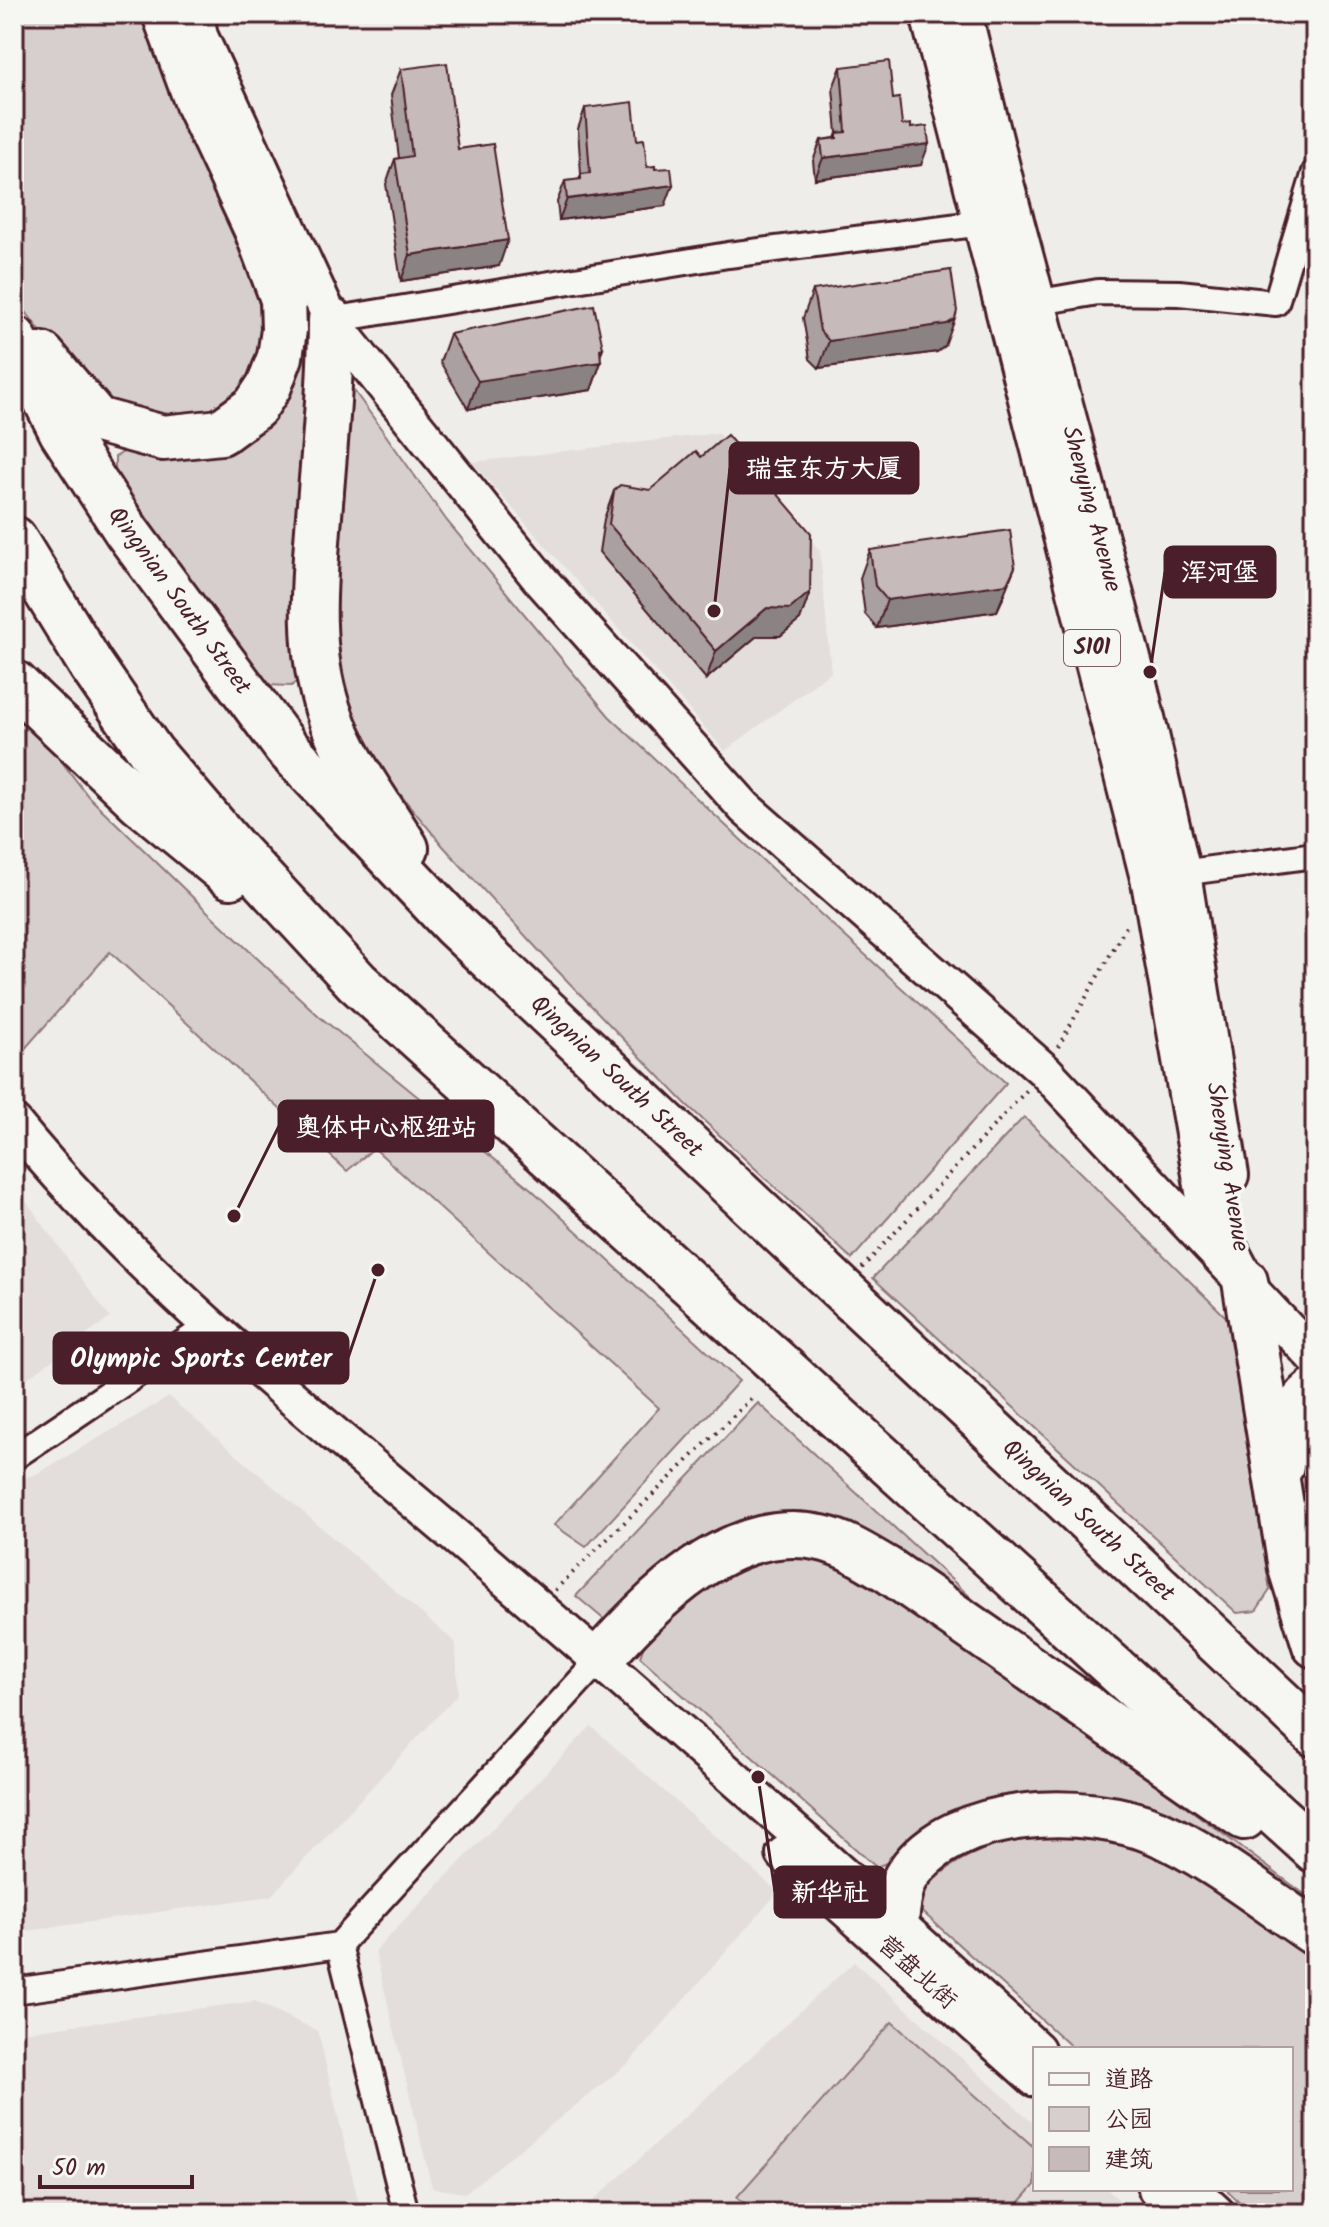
<svg xmlns="http://www.w3.org/2000/svg" width="1329" height="2227" font-family="Kalam,'LXGW WenKai TC',sans-serif">
	<style>
		.built { fill: #e3dedc }
		.green { fill: #d7cfce; stroke: #90777c; stroke-width: 2 }
		.lines { fill: none; stroke-linecap: round; stroke-linejoin: round }
		.street-casing { stroke: #4a1f2b; stroke-width: 30 }
		.secondary-casing { stroke: #4a1f2b; stroke-width: 40 }
		.primary-casing { stroke: #4a1f2b; stroke-width: 44 }
		.highway-casing { stroke: #4a1f2b; stroke-width: 50 }
		.path { stroke: #4a1f2b; stroke-width: 4; stroke-dasharray: 2 6; stroke-linecap: butt }
		.street { stroke: #f6f6f2; stroke-width: 24 }
		.secondary { stroke: #f6f6f2; stroke-width: 34 }
		.primary { stroke: #f6f6f2; stroke-width: 38 }
		.highway { stroke: #f6f6f2; stroke-width: 44 }
		.wall { fill: #aaa0a1; stroke: #4a1f2b; stroke-width: 2 }
		.shaded-wall { fill: #8b8283; stroke: #4a1f2b; stroke-width: 2 }
		.building { fill: #c6babb; stroke: #4a1f2b; stroke-width: 2 }
		.labels { text-anchor: middle; dominant-baseline: central; stroke-width: 7; stroke-linejoin: round; paint-order: stroke }
		.shield { fill: #f6f6f2; stroke: #7e6067; stroke-width: 2 }
		.shield-label { font-size: 22px; font-weight: bold; fill: #4a1f2b }
		.street-label { font-size: 24px; fill: #4a1f2b; stroke: #f6f6f2 }
		.leader { fill: none; stroke: #4a1f2b; stroke-width: 3 }
		.callout-dot { fill: #4a1f2b; stroke: #f6f6f2; stroke-width: 3 }
		.callout { fill: #4a1f2b; stroke: #4a1f2b; stroke-width: 3 }
		.callout-label { font-size: 26px; text-anchor: middle; font-weight: bold; fill: #fff }
	</style>
	<rect width="100%" height="100%" fill="#efedea"/>
	<filter id="ink" filterUnits="userSpaceOnUse"><feTurbulence type="fractalNoise" baseFrequency=".0125" numOctaves="2"/><feDisplacementMap in="SourceGraphic" scale="16" xChannelSelector="R" yChannelSelector="G"/><feConvolveMatrix kernelMatrix="1 2 1 2 8 2 1 2 1" color-interpolation-filters="sRGB"/></filter>
	<g filter="url(#ink)">
		<g class="built">
			<polygon points="718,433 820,551 831,672 725,751 472,462"/>
			<polygon points="14,1184 110,1318 14,1388"/>
			<polygon points="169,1397 456,1643 458,1694 271,1896 14,1933 14,1482 38,1473"/>
			<polygon points="591,1726 778,1892 629,2063 465,2193 432,2188 375,1951"/>
			<polygon points="854,1962 1035,2124 1035,2189 1107,2189 1133,2213 580,2213"/>
			<polygon points="255,2001 318,2031 361,2213 14,2213 14,2033"/>
		</g>
		<g class="green">
			<polygon points="14,14 144,14 157,57 183,125 256,287 262,322 269,323 259,366 238,399 213,415 163,424 113,409 51,345 14,296"/>
			<polygon points="310,335 301,679 291,686 267,685 204,602 115,471 115,457 127,450 227,449 256,435 283,405"/>
			<polygon points="350,385 447,521 609,716 804,899 1006,1083 852,1259 685,1103 553,966 443,846 389,781 360,735 337,688 330,639"/>
			<polygon points="14,707 49,745 88,796 211,915 320,1017 531,1189 739,1381 586,1547 554,1525 659,1408 374,1148 347,1171 110,952 14,1061"/>
			<polygon points="1024,1117 1227,1318 1270,1590 1256,1611 1237,1613 873,1278"/>
			<polygon points="758,1403 1000,1624 822,1518 787,1513 754,1520 607,1622 576,1596"/>
			<polygon points="790,1554 830,1558 912,1611 1130,1765 1315,1902 1315,1924 1112,1809 899,1858 876,1867 640,1657 647,1637 712,1580 757,1562"/>
			<path d="M1067,1834L1111,1838L1181,1865L1315,1959V2213H1251L1226,2189H1291V2049H1074L915,1905C947,1850 1007,1839 1067,1834Z"/>
			<polygon points="892,2022 1035,2148 1035,2185 1010,2213 756,2213 737,2197"/>
		</g>
		<g class="lines">
			<defs>
				<g id="street">
					<polyline points="1023,305 1098,292 1179,293 1276,303 1315,172"/>
					<polyline points="331,320 728,255 983,223"/>
					<polyline points="1167,877 1181,873 1315,855"/>
					<polyline points="14,1457 210,1325"/>
					<polyline points="339,1945 406,2213"/>
					<polyline points="14,1991 339,1945 599,1660"/>
				</g>
				<g id="secondary">
					<polyline points="196,14 200,36 331,320 539,578 745,808 1045,1071 1315,1358"/>
					<path d="M14,1123C147,1286 316,1417 475,1553C665,1716 852,1881 1037,2049"/>
					<polyline points="784,1854 1035,2079"/>
					<polyline points="1156,2189 1183,2213"/>
					<polyline points="1191,2189 1217,2213"/>
				</g>
				<g id="primary">
					<polyline points="930,14 1151,882 1206,1197 1215,1225 1245,1281"/>
					<polyline points="962,14 1005,187 1134,670 1181,873 1229,1175"/>
				</g>
				<g id="highway">
					<path d="M331,320C331,385 324,451 319,516C314,581 307,647 328,710C344,759 379,804 406,848"/>
					<polyline points="14,338 62,432 127,532 286,747 454,925 1315,1734"/>
					<polyline points="42,355 97,420 163,438 221,432 255,407 269,386 280,357 284,330 283,299 257,230 198,104 165,14"/>
					<polyline points="14,539 91,665 151,752 236,851 357,982 1315,1850"/>
					<polyline points="14,683 140,802 230,876"/>
					<polyline points="1245,1281 1291,1568 1315,1645"/>
					<path d="M1281,1466C1287,1437 1290,1409 1315,1390"/>
					<path d="M599,1660C653,1600 730,1518 821,1538C845,1543 867,1558 888,1570L1244,1817"/>
					<path d="M896,1921C898,1906 899,1887 908,1874C954,1805 1088,1803 1156,1832C1209,1854 1267,1901 1315,1933"/>
				</g>
			</defs>
			<use href="#street" class="street-casing"/>
			<use href="#secondary" class="secondary-casing"/>
			<use href="#primary" class="primary-casing"/>
			<use href="#highway" class="highway-casing"/>
			<g class="path">
				<polyline points="1058,1047 1128,923"/>
				<polyline points="862,1268 1027,1090"/>
				<polyline points="555,1590 753,1397"/>
			</g>
			<use href="#street" class="street"/>
			<use href="#secondary" class="secondary"/>
			<use href="#primary" class="primary"/>
			<use href="#highway" class="highway"/>
		</g>
		<g class="wall">
			<polygon points="841,67 893,99 902,125 921,165 815,179 813,161 821,140 835,138 837,133 833,88"/>
			<polygon points="401,69 458,149 499,266 401,281 386,184 395,159 399,158 391,95"/>
			<polygon points="585,108 637,140 647,167 665,206 559,220 557,202 565,181 579,180 581,174 578,129"/>
			<polygon points="813,290 945,346 937,352 819,368 810,359 803,318"/>
			<polygon points="450,334 600,357 601,362 591,390 468,409 440,362"/>
			<polygon points="614,491 810,592 800,620 780,636 757,636 706,679 599,552 604,519"/>
			<polygon points="870,550 1005,594 997,611 877,628 865,614 860,578"/>
		</g>
		<g class="shaded-wall">
			<polygon points="929,144 921,165 815,179 823,158"/>
			<polygon points="673,185 665,206 559,220 567,199"/>
			<polygon points="508,240 499,266 401,281 410,255"/>
			<polygon points="955,319 945,346 937,352 819,368 829,341"/>
			<polygon points="603,348 598,363 601,362 591,390 468,409 478,381"/>
			<polygon points="1015,567 997,611 877,628 887,600"/>
			<polygon points="810,592 800,620 780,636 757,636 706,679 716,651 767,608"/>
		</g>
		<g class="building">
			<polygon points="889,61 893,99 899,98 902,125 911,124 911,128 927,126 929,144 823,158 821,140 837,138 837,133 846,132 841,67"/>
			<polygon points="447,63 458,149 493,144 508,240 410,255 395,159 412,156 401,69"/>
			<polygon points="633,102 637,140 644,139 647,167 655,166 655,169 671,168 673,185 567,199 565,181 581,179 581,174 590,173 585,108"/>
			<polygon points="951,270 957,311 955,319 947,324 829,341 820,331 813,290"/>
			<polygon points="594,305 603,348 600,349 601,362 478,381 450,334"/>
			<polygon points="727,435 811,533 810,592 790,609 767,608 716,651 609,524 614,491 620,485 650,490 696,451 701,457"/>
			<polygon points="1010,530 1015,567 1007,584 887,600 875,586 870,550"/>
		</g>
	</g>
	<g class="labels">
		<rect class="shield" x="1064" y="630" width="56" height="36" rx="6"/>
		<g class="shield-label">
			<text x="1092" y="648">S101</text>
		</g>
		<g class="street-label">
			<text transform="translate(1091 509) rotate(75)">Shenying Avenue</text>
			<text transform="translate(179 601) rotate(54)">Qingnian South Street</text>
			<text transform="translate(616 1077) rotate(43)">Qingnian South Street</text>
			<text transform="translate(1227 1167) rotate(81)">Shenying Avenue</text>
			<text transform="translate(1088 1521) rotate(43)">Qingnian South Street</text>
			<text transform="translate(917 1973) rotate(42)">营盘北街</text>
		</g>
	</g>
	<path class="leader" d="M714 611L730 468M1150 672L1165 572M234 1216L279 1126M378 1270L348 1358M758 1777L775 1892"/>
	<g class="callout-dot">
		<circle cx="714" cy="611" r="8"/>
		<circle cx="1150" cy="672" r="8"/>
		<circle cx="234" cy="1216" r="8"/>
		<circle cx="378" cy="1270" r="8"/>
		<circle cx="758" cy="1777" r="8"/>
	</g>
	<g class="callout">
		<rect x="730" y="443" width="188" height="50" rx="8"/>
		<rect x="1165" y="547" width="110" height="50" rx="8"/>
		<rect x="279" y="1101" width="214" height="50" rx="8"/>
		<rect x="54" y="1333" width="294" height="50" rx="8"/>
		<rect x="775" y="1867" width="110" height="50" rx="8"/>
	</g>
	<g class="callout-label">
		<text x="824" y="477">瑞宝东方大厦</text>
		<text x="1220" y="581">浑河堡</text>
		<text x="386" y="1136">奥体中心枢纽站</text>
		<text x="201" y="1367">Olympic Sports Center</text>
		<text x="830" y="1901">新华社</text>
	</g>
	<rect width="1329" height="2227" fill="none" stroke="#f6f6f2" stroke-width="48"/>
	<rect x="24" y="24" width="1281" height="2179" fill="none" stroke="#4a1f2b" stroke-width="3" filter="url(#ink)"/>
	<rect x="1033" y="2047" width="260" height="144" fill="#f6f6f2" stroke="#b1a0a2" stroke-width="2"/>
	<rect x="1049" y="2073" width="40" height="12" fill="#f6f6f2" stroke="#b1a0a2" stroke-width="2"/>
	<text x="1105" y="2087" font-size="24" fill="#4a1f2b">道路</text>
	<rect x="1049" y="2107" width="40" height="24" fill="#d7cfce" stroke="#b1a0a2" stroke-width="2"/>
	<text x="1105" y="2127" font-size="24" fill="#4a1f2b">公园</text>
	<rect x="1049" y="2147" width="40" height="24" fill="#c6babb" stroke="#b1a0a2" stroke-width="2"/>
	<text x="1105" y="2167" font-size="24" fill="#4a1f2b">建筑</text>
	<path d="M40 2175v12h152v-12" fill="none" stroke="#4a1f2b" stroke-width="4"/>
	<text x="52" y="2175" font-size="24" fill="#4a1f2b" stroke="#f6f6f2" stroke-width="6" paint-order="stroke">50 m</text>
</svg>
